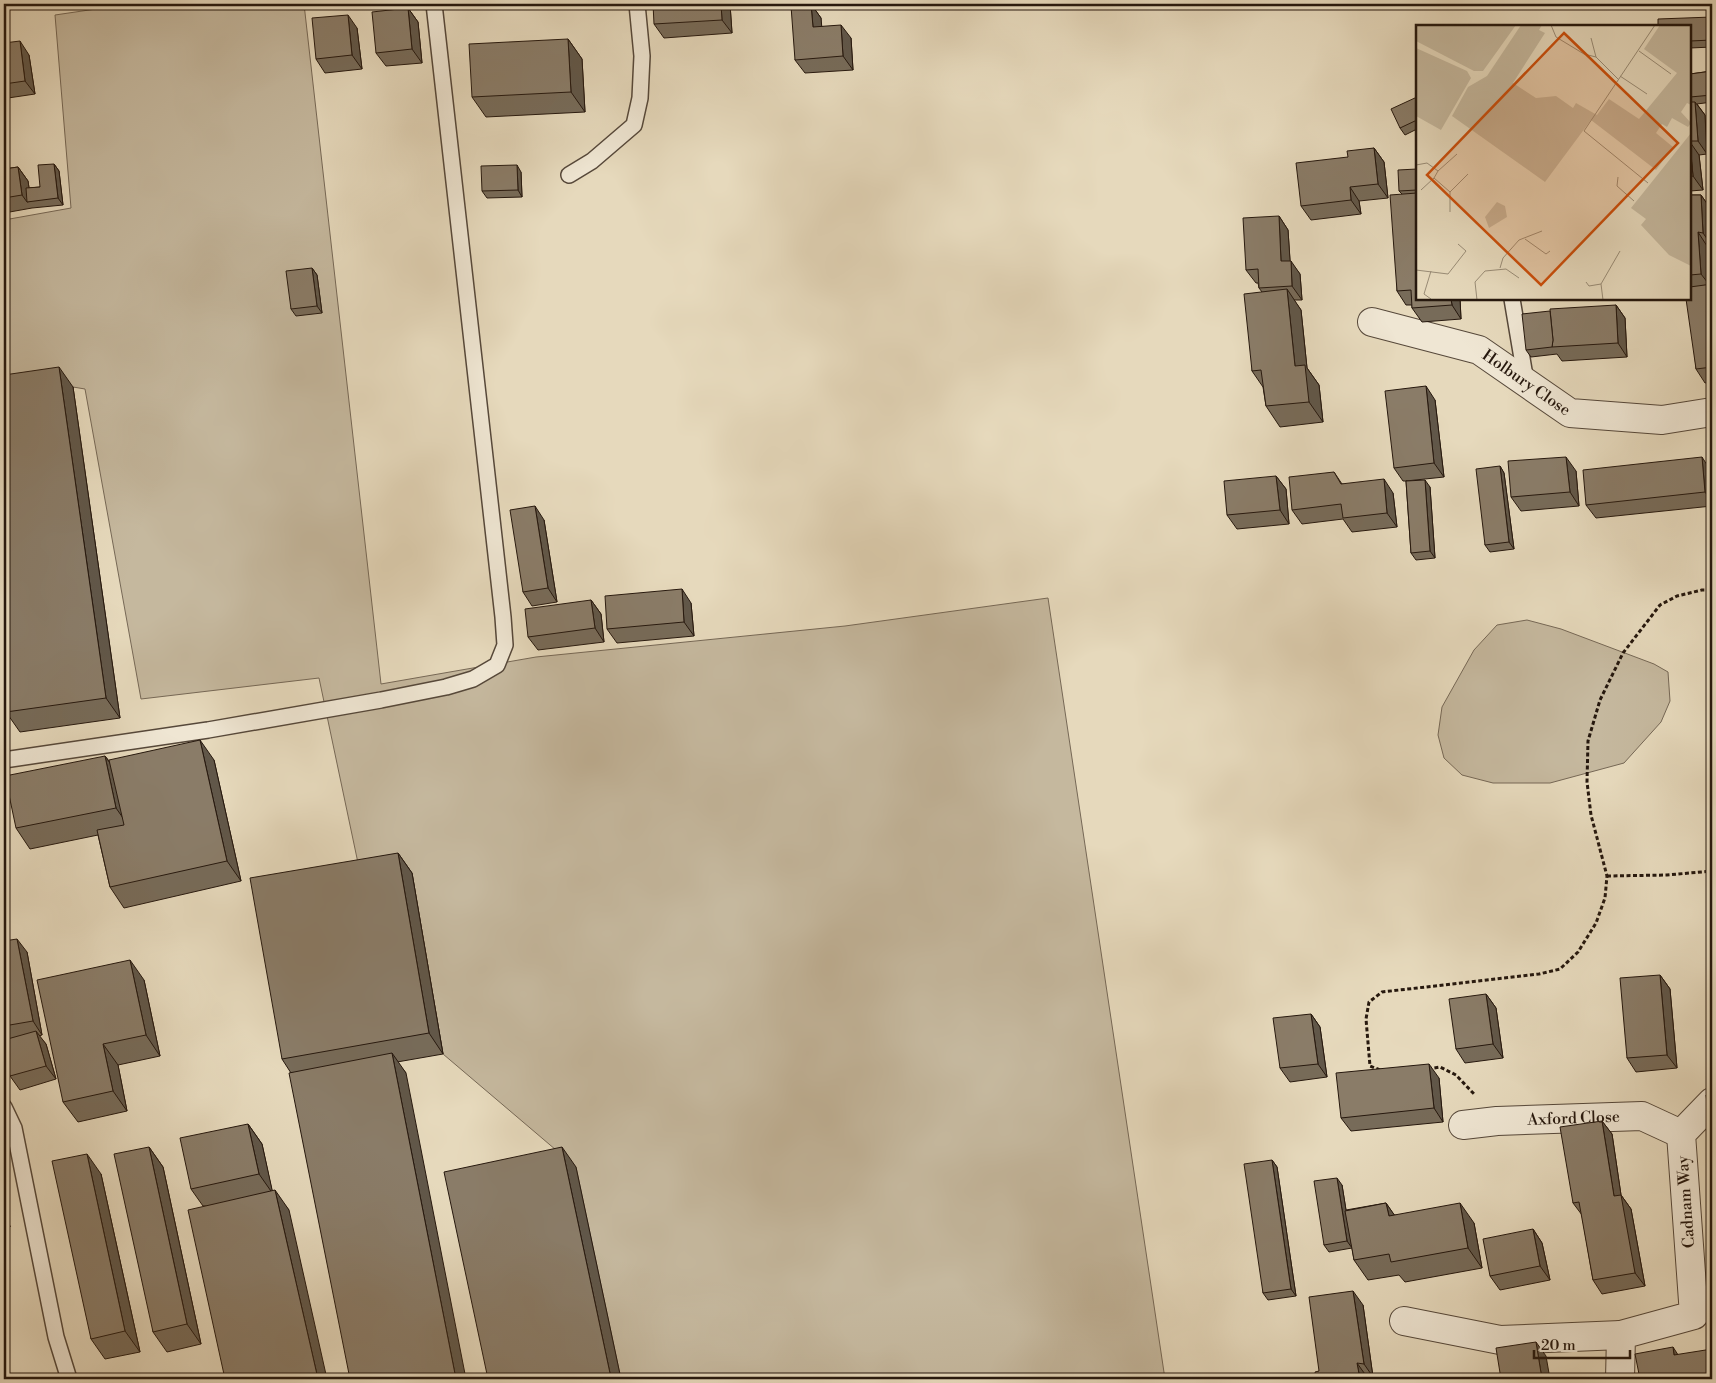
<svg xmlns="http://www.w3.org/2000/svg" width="1716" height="1383" font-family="'Libre Bodoni',serif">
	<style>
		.green { fill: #c5b89e; stroke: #766856 }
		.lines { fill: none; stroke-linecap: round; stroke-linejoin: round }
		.lane-casing { stroke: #56483a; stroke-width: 18 }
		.street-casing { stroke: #56483a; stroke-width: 30 }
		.path { stroke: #26180e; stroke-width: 3; stroke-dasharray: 4 2.5; stroke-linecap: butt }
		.lane { stroke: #efe6d3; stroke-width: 15 }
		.street { stroke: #efe6d3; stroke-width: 28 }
		.wall { fill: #776b59; stroke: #26180e }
		.shaded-wall { fill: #615749; stroke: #26180e }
		.building { fill: #8a7c68; stroke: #26180e }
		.labels { text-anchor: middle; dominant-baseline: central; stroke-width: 4; stroke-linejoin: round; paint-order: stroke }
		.street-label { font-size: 16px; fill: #26180e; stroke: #efe6d3 }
		.inset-road { fill: none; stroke: #998c76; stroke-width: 1 }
		.view { fill: #cb4f0c; fill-opacity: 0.15; stroke: #cb4f0c; stroke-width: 2.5 }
		.inset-edge { fill: none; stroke: #26180e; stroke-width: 2.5 }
	</style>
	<rect width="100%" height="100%" fill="#e6d9bc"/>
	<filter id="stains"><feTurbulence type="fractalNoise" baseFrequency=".004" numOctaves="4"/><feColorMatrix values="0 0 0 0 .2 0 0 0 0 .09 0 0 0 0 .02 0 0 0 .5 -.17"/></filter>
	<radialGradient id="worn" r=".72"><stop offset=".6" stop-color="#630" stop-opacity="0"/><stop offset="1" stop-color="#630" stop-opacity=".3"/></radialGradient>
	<g class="green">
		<polygon points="130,4 304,4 381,684 536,657 845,626 1048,598 1165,1379 621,1379 576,1167 443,1054 412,873 362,882 319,678 141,699 85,389 73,387 4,397 4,220 71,208 55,15"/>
		<polygon points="1527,620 1561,629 1654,664 1668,672 1670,701 1661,722 1624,763 1550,783 1493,783 1462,775 1444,758 1438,735 1442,707 1474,650 1497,625"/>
	</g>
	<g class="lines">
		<defs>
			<g id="lane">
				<polyline points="569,175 592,161 634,125 640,98 642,56 637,4"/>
				<polyline points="1512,299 1526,382"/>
				<polyline points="4,760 208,730 381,700 446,687 473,679 497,665 505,645 503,617 434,4"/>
				<polyline points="4,1107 14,1128 56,1337 69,1379"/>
			</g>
			<g id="street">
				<path id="s1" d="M1372,322L1479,350L1570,413L1662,420L1712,412"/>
				<path id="s2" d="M1463,1125L1497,1121L1642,1116L1681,1134"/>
				<polyline points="1404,1321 1500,1340 1621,1335"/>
				<polyline points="1620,1379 1621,1335 1694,1315 1681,1134 1712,1102"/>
			</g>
		</defs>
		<use href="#lane" class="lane-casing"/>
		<use href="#street" class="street-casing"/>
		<g class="path">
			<polyline points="1607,876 1667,875 1712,871"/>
			<polyline points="1428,1069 1440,1067 1456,1075 1474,1094"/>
			<polyline points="1380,1070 1370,1066 1366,1019 1369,1002 1382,992 1539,974 1560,969 1578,952 1596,923 1605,898 1607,876 1591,815 1587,782 1588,741 1600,700 1623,653 1660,605 1677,596 1702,590 1712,590"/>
		</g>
		<use href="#lane" class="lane"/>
		<use href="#street" class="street"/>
	</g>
	<g class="wall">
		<polygon points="730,4 732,33 664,38 654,24"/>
		<polygon points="811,4 821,18 821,26 851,38 853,70 805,73 795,60"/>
		<polygon points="408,8 418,22 422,63 386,66 376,53"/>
		<polygon points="1712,17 1712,47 1690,48 1690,26"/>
		<polygon points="357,28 362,69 325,73 316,59"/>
		<polygon points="568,39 582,59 585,112 486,117 472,97"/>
		<polygon points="4,43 29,55 35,94 8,98 4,92"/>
		<polygon points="1712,71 1712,102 1697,104 1705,115 1707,154 1699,155 1703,190 1690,191 1690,74"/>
		<polygon points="1417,97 1417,129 1405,135 1400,128"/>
		<polygon points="1374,148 1384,162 1388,198 1359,201 1361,214 1311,220 1301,206 1348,157"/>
		<polygon points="54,164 59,171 63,205 32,208 4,213 4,169 18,167 28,181 29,188 40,187"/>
		<polygon points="1417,169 1417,299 1460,299 1461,319 1422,322 1412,308 1412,305 1406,305 1397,291 1402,194 1399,191"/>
		<polygon points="521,172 522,197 487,198 482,191"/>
		<polygon points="1690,195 1701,195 1710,208 1712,246 1707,246 1711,285 1712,284 1712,382 1705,383 1696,369 1690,299"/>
		<polygon points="1279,216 1288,230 1290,261 1300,274 1302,300 1294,300 1301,310 1307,368 1319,385 1323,422 1280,427 1266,406 1263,387 1252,371 1262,292 1259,288 1258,283 1256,283 1246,270"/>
		<polygon points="312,268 317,275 322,313 296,316 291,309"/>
		<polygon points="1616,305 1625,318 1627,357 1562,361 1557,354 1531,357 1526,350"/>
		<polygon points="73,387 120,718 20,732 6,712"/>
		<polygon points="1435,400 1444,477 1406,481 1430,487 1435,558 1416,560 1411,553 1406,481 1403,481 1394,468"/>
		<polygon points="1500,466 1504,473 1514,549 1490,552 1485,545"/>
		<polygon points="1576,471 1579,506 1521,511 1511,497"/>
		<polygon points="1711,471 1712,481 1712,506 1596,518 1586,505"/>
		<polygon points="1334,472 1342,484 1393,493 1397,527 1352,532 1343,519 1302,524 1292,510"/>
		<polygon points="1276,476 1286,489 1289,524 1237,529 1227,515"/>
		<polygon points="544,520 557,602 532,606 523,592"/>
		<polygon points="591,600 601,614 604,642 538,650 528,637"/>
		<polygon points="691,603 694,636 617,643 607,629"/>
		<polygon points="105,756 110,762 214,760 241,881 124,908 110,887 98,835 30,849 16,828"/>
		<polygon points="398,853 412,873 443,1054 397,1062 406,1073 291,1073 282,1059"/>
		<polygon points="4,941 27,952 42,1035 39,1036 46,1044 56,1079 20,1090 10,1076 4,1054"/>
		<polygon points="1660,975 1670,989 1677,1068 1636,1072 1627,1058"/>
		<polygon points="144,980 160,1056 118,1065 127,1111 78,1122 63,1102"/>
		<polygon points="1486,994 1496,1008 1503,1058 1465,1063 1456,1049"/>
		<polygon points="1311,1014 1320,1027 1327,1077 1290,1082 1280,1068"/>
		<polygon points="1439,1078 1443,1122 1351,1131 1341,1118"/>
		<polygon points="1602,1121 1612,1134 1621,1195 1631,1209 1645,1286 1602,1294 1593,1280 1582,1215 1573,1203"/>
		<polygon points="248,1124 262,1144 272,1191 289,1210 203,1206 191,1189"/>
		<polygon points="149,1147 163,1167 201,1344 167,1352 153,1332"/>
		<polygon points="1272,1160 1277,1167 1296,1296 1268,1300 1263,1293"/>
		<polygon points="101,1174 140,1352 105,1359 91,1339"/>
		<polygon points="1342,1185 1346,1210 1386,1203 1394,1215 1474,1223 1482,1268 1405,1282 1399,1275 1368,1280 1354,1260 1352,1248 1329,1252 1324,1245"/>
		<polygon points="4,1201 10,1227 4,1228"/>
		<polygon points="1533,1229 1542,1243 1550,1280 1500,1290 1490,1276"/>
		<polygon points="1363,1305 1373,1377 1367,1377 1367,1379 1316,1379 1319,1371"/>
	</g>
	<g class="shaded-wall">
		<polygon points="721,4 730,4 732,33 722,20"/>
		<polygon points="811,4 821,18 823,41 813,27"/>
		<polygon points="408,8 418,22 422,63 412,49"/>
		<polygon points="348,15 357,28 362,69 352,55"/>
		<polygon points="841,25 851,38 853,70 843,56"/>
		<polygon points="568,39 582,59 585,112 571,92"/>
		<polygon points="20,41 29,55 35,94 25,81"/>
		<polygon points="1695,102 1705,115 1707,154 1698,141"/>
		<polygon points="1690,142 1699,155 1703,190 1693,176"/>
		<polygon points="1374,148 1384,162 1388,198 1378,184"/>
		<polygon points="54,164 59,171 63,205 58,198"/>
		<polygon points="517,165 521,172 522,197 518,190"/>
		<polygon points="18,167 28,181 31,201 27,202 22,195"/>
		<polygon points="1350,187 1359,201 1361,214 1351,200"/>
		<polygon points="1701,195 1710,208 1712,246 1703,233"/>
		<polygon points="1279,216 1288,230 1291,274 1281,261"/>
		<polygon points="1698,232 1707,246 1711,287 1701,274"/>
		<polygon points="1291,261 1300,274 1302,300 1292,286"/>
		<polygon points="312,268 317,275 322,313 317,306"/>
		<polygon points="1287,289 1301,310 1307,368 1319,385 1323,422 1309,402 1295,366"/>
		<polygon points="1451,299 1460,299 1461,319 1452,305"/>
		<polygon points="1616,305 1625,318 1627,357 1618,343"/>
		<polygon points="59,367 73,387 120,718 106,698"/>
		<polygon points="1426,386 1435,400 1444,477 1434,463"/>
		<polygon points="1566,457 1576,471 1579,506 1570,492"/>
		<polygon points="1702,457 1711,471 1712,481 1712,502 1705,492"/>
		<polygon points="1500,466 1504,473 1514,549 1509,542"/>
		<polygon points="1276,476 1286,489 1289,524 1280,510"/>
		<polygon points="1384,479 1393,493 1397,527 1387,513"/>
		<polygon points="1425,480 1430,487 1435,558 1430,551"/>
		<polygon points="535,506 544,520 557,602 548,588"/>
		<polygon points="682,589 691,603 694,636 684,622"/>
		<polygon points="591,600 601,614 604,642 595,628"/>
		<polygon points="200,740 214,760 241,881 227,861"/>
		<polygon points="105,756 119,776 130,828 116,808"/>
		<polygon points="398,853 412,873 443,1054 429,1033"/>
		<polygon points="17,939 27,952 42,1035 33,1021"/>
		<polygon points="130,960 144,980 160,1056 146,1035"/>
		<polygon points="1660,975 1670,989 1677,1068 1667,1055"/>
		<polygon points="1486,994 1496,1008 1503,1058 1493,1044"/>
		<polygon points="1311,1014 1320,1027 1327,1077 1318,1064"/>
		<polygon points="36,1031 46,1044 56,1079 46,1066"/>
		<polygon points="103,1044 118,1065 127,1111 113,1091"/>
		<polygon points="392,1053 406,1073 466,1379 456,1379"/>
		<polygon points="1429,1064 1439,1078 1443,1122 1434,1108"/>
		<polygon points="1602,1121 1612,1134 1621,1195 1631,1209 1645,1286 1635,1273 1614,1196"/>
		<polygon points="248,1124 262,1144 273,1194 259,1174"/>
		<polygon points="149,1147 163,1167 201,1344 187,1324"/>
		<polygon points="562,1147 576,1167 621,1379 611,1379 611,1378"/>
		<polygon points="87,1154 101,1174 140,1352 125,1331"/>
		<polygon points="1272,1160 1277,1167 1296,1296 1291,1289"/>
		<polygon points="1337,1178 1342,1185 1352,1248 1347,1241"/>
		<polygon points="275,1190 289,1210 327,1379 318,1379"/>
		<polygon points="4,1201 10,1227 4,1218"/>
		<polygon points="1386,1203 1400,1223 1389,1216"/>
		<polygon points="1460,1203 1474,1223 1482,1268 1468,1248"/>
		<polygon points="1533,1229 1542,1243 1550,1280 1540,1266"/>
		<polygon points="1353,1291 1363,1305 1373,1377 1364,1364"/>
		<polygon points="1536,1342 1546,1356 1550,1379 1542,1379"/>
		<polygon points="1673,1347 1682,1361 1674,1355"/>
		<polygon points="1357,1363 1367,1377 1367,1379 1360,1379"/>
	</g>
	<g class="building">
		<polygon points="653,4 721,4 722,20 654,24"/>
		<polygon points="811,4 813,27 841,25 843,56 795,60 791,6"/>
		<polygon points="408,8 412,49 376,53 372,12"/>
		<polygon points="348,15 352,55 316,59 312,18"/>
		<polygon points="1712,17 1712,40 1690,41 1690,26 1658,26 1658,19"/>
		<polygon points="568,39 571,92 472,97 469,44"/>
		<polygon points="20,41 25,81 4,84 4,43"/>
		<polygon points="1712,71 1712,95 1690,97 1690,74"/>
		<polygon points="1417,97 1417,120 1400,128 1391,109"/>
		<polygon points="1690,102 1695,102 1698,141 1690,141"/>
		<polygon points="1690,147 1693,176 1690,177"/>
		<polygon points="1374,148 1378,184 1350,187 1351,200 1301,206 1296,163 1348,157 1347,151"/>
		<polygon points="54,164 58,198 27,202 26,188 40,187 38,165"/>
		<polygon points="517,165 518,190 482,191 481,166"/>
		<polygon points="18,167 22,195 4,198 4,169"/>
		<polygon points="1417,169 1417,190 1399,191 1398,170"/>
		<polygon points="1417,193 1417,299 1451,299 1452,305 1412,308 1411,290 1397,291 1390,195"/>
		<polygon points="1690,195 1701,195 1703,233 1698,232 1701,274 1690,275"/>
		<polygon points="1279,216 1281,261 1291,261 1292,286 1259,288 1258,269 1246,270 1243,218"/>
		<polygon points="312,268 317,306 291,309 286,271"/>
		<polygon points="1712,284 1712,367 1696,369 1686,299 1690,299 1690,287"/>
		<polygon points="1287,289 1295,366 1305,365 1309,402 1266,406 1261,370 1252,371 1244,294"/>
		<polygon points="1616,305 1618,343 1552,347 1553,340 1550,309"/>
		<polygon points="1550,311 1553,340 1552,347 1526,350 1522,314"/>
		<polygon points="59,367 106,698 6,712 4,696 4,375"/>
		<polygon points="1426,386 1434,463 1394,468 1385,391"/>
		<polygon points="1566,457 1570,492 1511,497 1508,461"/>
		<polygon points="1702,457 1705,492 1586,505 1583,470"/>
		<polygon points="1500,466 1509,542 1485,545 1476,469"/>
		<polygon points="1334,472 1341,484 1384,479 1387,513 1343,518 1341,504 1292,510 1289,477"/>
		<polygon points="1276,476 1280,510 1227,515 1224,481"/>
		<polygon points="1425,480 1430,551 1411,553 1406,481"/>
		<polygon points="535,506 548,588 523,592 510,510"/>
		<polygon points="682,589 684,622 607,629 605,596"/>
		<polygon points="591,600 595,628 528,637 525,609"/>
		<polygon points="200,740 227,861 110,887 97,830 124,825 109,760"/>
		<polygon points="105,756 116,808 16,828 5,776"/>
		<polygon points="398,853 429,1033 282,1059 250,878"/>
		<polygon points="17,939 33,1021 4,1026 4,941"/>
		<polygon points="130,960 146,1035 103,1044 113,1091 63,1102 37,980"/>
		<polygon points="1660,975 1667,1055 1627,1058 1620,978"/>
		<polygon points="1486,994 1493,1044 1456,1049 1449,999"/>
		<polygon points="1311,1014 1318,1064 1280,1068 1273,1018"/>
		<polygon points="36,1031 46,1066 10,1076 4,1054 4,1040"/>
		<polygon points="392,1053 456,1379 350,1379 289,1073"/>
		<polygon points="1429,1064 1434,1108 1341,1118 1336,1073"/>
		<polygon points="1712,1094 1712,1135 1711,1135 1706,1095"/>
		<polygon points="1602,1121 1614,1196 1621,1195 1635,1273 1593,1280 1579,1202 1573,1203 1560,1127"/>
		<polygon points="248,1124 259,1174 191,1189 180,1138"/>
		<polygon points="149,1147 187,1324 153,1332 114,1154"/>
		<polygon points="562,1147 611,1378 605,1379 488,1379 444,1172"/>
		<polygon points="87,1154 125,1331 91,1339 52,1161"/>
		<polygon points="1272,1160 1291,1289 1263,1293 1244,1164"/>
		<polygon points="1337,1178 1347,1241 1324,1245 1314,1181"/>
		<polygon points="275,1190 318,1379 225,1379 188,1210"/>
		<polygon points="1386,1203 1389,1216 1460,1203 1468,1248 1391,1262 1389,1254 1354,1260 1345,1211"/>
		<polygon points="1533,1229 1540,1266 1490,1276 1483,1239"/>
		<polygon points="1353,1291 1364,1364 1357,1363 1360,1379 1316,1379 1315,1372 1319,1371 1309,1297"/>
		<polygon points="1536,1342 1542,1379 1501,1379 1496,1348"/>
		<polygon points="1673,1347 1674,1355 1712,1349 1712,1379 1640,1379 1635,1354"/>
	</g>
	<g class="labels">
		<g class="street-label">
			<text stroke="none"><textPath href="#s1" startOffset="168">Holbury Close</textPath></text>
			<text stroke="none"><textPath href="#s2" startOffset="111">Axford Close</textPath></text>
			<text transform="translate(1686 1202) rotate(-94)">Cadnam Way</text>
		</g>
	</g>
	<g transform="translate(1416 25)">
		<rect width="275" height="275" fill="#e6d9bc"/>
		<path d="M0,0H100L67,46H58L0,16ZM105,0H126L123,5L129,8L97,58L120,73L140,71L157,83L160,78L181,90L193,74L223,94L261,48L228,24L244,0H275V80L271,78L265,87L275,98L272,102L256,93L251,102L246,99L240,108L257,122L240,145L175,95L129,157L36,91L52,62L71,51ZM0,23L51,46L55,53L25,105L0,91ZM275,108V241L253,230L225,200L230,194L215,183ZM81,177L89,181L91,192L73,203L69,192Z" fill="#c5b89e"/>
		<path class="inset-road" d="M135,0L140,12L168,29L180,32M175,13L180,32L202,54M223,26L255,49M204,51L231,69M0,140L11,138L22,146L18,153L34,167V187M22,146L41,129M202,152L201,161L218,176M232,158L168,106L239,0M5,165L18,153M34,167L52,149M109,214L130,229L134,226M84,243L87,233L103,215L126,206M0,245L32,249L50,226L42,219M15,246L8,269L15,274M170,257L173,261L185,259M61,275L59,257L69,246L90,244L103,253M83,275H99M187,275L185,259L204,226"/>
		<path class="view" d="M148,8L262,118L125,260L11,150Z"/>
		<rect width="275" height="275" class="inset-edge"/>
	</g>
	<rect width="1716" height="1383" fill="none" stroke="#e6d9bc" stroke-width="20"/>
	<rect x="5" y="5" width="1706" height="1373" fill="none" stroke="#26180e" stroke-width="2.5"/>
	<rect x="10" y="10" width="1696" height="1363" fill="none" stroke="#26180e"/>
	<path d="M1534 1350v8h96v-8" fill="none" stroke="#26180e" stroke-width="2.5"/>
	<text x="1541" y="1350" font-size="15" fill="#26180e" stroke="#efe6d3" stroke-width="4" paint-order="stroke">20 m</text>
	<rect width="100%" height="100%" filter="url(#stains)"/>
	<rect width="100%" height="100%" fill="url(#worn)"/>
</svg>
